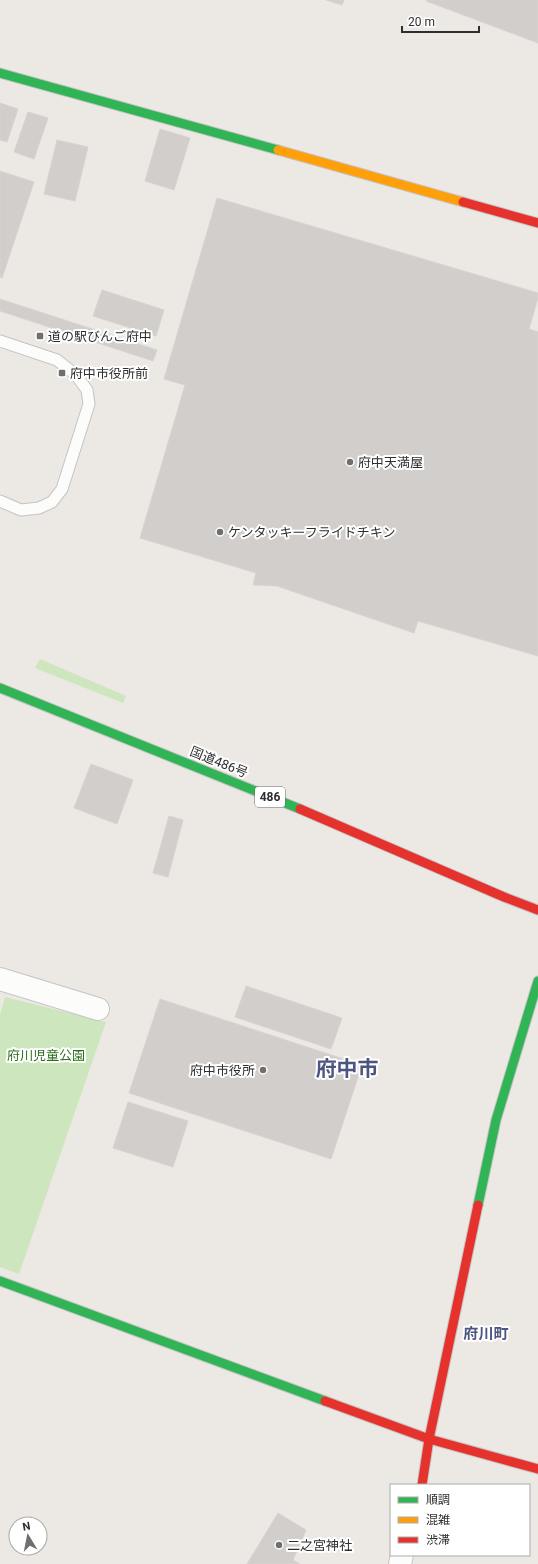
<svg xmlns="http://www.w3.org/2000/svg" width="538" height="1564" font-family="Roboto,'Noto Sans JP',sans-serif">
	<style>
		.green { fill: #cee6be }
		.building { fill: #d1cecb; stroke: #d7d4d0 }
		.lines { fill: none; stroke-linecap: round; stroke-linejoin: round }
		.lane-casing { stroke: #c5c4c5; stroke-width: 13 }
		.street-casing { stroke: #c5c4c5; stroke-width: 24 }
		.fast-casing { stroke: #c5c4c5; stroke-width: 11 }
		.slow-casing { stroke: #c5c4c5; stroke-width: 11 }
		.jam-casing { stroke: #c5c4c5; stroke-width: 11 }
		.lane { stroke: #fcfcfb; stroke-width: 11 }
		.street { stroke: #fcfcfb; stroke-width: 22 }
		.fast { stroke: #30b455; stroke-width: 9 }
		.slow { stroke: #ff9f0a; stroke-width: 9 }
		.jam { stroke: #e5322d; stroke-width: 9 }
		.poi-dot { fill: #706f6e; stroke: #fff; stroke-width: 1.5 }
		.labels { text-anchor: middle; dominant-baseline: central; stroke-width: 4; stroke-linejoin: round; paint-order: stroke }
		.shield { fill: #fff; stroke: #6d6d6d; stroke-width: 1 }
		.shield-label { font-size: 12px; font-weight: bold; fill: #2e2e2e }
		.poi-label { font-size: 13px; fill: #2e2e2e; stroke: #fff; text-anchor: start }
		.street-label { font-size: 13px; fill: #2e2e2e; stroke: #fff }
		.park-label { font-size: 13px; fill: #2c6e1b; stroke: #fff }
		.quarter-label { font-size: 15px; font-weight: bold; fill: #4d5680; stroke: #fff }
		.town-label { font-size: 21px; font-weight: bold; fill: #4d5680; stroke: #fff }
	</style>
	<rect width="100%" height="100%" fill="#ece8e4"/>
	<g class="green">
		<polygon points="40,659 126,696 123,703 35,668"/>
		<polygon points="5,997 106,1022 19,1274 0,1267 0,1015"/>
	</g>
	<g class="building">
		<polygon points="326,0 344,0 342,5"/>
		<polygon points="427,0 538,0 538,43 426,1"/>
		<polygon points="0,103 18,109 7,142 0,140"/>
		<polygon points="28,112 48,118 34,159 14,152"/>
		<polygon points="160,129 190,138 174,190 145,181"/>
		<polygon points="57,140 88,147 75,201 44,194"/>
		<polygon points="0,171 34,182 2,278 0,277"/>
		<polygon points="217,198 538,293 538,298 529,329 538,332 538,656 418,621 414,633 277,586 253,585 256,573 140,538 185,385 164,379"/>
		<polygon points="102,290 164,310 156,336 93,316"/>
		<polygon points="0,299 157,350 153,361 0,311"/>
		<polygon points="91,764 133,780 117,824 74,808"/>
		<polygon points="169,816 183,820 168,877 153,873"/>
		<polygon points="246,986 342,1018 331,1049 235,1017"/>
		<polygon points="160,999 362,1065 331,1159 129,1093"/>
		<polygon points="128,1102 188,1121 173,1167 113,1148"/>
		<polygon points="278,1513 306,1530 293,1560 300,1564 247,1564"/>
	</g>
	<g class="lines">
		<defs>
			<polyline id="lane" points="0,341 57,360 76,375 87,390 89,404 62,489 52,502 39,508 21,510 0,501"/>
			<g id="street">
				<polyline points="0,979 98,1009"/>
				<polyline points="400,1564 402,1555"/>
			</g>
			<g id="fast">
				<polyline points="0,73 278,150"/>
				<polyline points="0,688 300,809"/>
				<polyline points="478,1205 496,1120 538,981"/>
				<polyline points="0,1281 325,1401"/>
			</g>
			<polyline id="slow" points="278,150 463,202"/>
			<g id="jam">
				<polyline points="463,202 538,223"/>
				<polyline points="300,809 504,897 538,910"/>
				<polyline points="325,1401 429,1439 538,1469"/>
				<polyline points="422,1485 429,1439 478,1205"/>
			</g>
		</defs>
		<use href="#lane" class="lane-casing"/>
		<use href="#street" class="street-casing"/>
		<use href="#fast" class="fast-casing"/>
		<use href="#slow" class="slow-casing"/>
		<use href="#jam" class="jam-casing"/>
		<use href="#lane" class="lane"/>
		<use href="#street" class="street"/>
		<use href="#fast" class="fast"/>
		<use href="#slow" class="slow"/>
		<use href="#jam" class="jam"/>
	</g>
	<g class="poi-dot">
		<rect x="36" y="332" width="8" height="8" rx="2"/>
		<rect x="58" y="369" width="8" height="8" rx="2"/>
		<circle cx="350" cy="462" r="4"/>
		<circle cx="220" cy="532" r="4"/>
		<circle cx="263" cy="1070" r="4"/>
		<circle cx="279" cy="1545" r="4"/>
	</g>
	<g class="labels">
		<rect class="shield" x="255" y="787" width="30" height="20" rx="3"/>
		<g class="shield-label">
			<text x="270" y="797">486</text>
		</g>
		<g class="poi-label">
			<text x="48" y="336">道の駅びんご府中</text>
			<text x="70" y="373">府中市役所前</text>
			<text x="358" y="462">府中天満屋</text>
			<text x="228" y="532">ケンタッキーフライドチキン</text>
			<text x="255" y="1070" text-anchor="end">府中市役所</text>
			<text x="287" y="1545">二之宮神社</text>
		</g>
		<g class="street-label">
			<text transform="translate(219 762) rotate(22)">国道486号</text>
		</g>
		<g class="park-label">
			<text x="46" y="1055">府川児童公園</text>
		</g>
		<g class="quarter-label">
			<text x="486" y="1334">府川町</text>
		</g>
		<g class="town-label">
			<text x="347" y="1069">府中市</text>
		</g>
	</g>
	<rect x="390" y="1484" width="140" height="72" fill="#ffffff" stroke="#ababab"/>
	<rect x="398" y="1497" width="20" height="6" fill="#30b455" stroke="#ababab"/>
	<text x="426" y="1504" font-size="12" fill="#2e2e2e">順調</text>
	<rect x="398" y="1517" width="20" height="6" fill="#ff9f0a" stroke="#ababab"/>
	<text x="426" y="1524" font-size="12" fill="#2e2e2e">混雑</text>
	<rect x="398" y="1537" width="20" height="6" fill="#e5322d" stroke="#ababab"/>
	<text x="426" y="1544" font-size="12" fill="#2e2e2e">渋滞</text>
	<g transform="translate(28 1536) rotate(350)"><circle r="19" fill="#ffffff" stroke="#ababab"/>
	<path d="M0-3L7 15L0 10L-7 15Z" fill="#706f6e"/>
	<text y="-6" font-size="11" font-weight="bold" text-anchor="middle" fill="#2e2e2e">N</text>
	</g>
	<path d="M402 26v6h77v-6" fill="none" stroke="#2e2e2e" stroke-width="2"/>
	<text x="408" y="26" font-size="12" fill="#2e2e2e" stroke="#ffffff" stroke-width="3" paint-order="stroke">20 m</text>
</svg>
